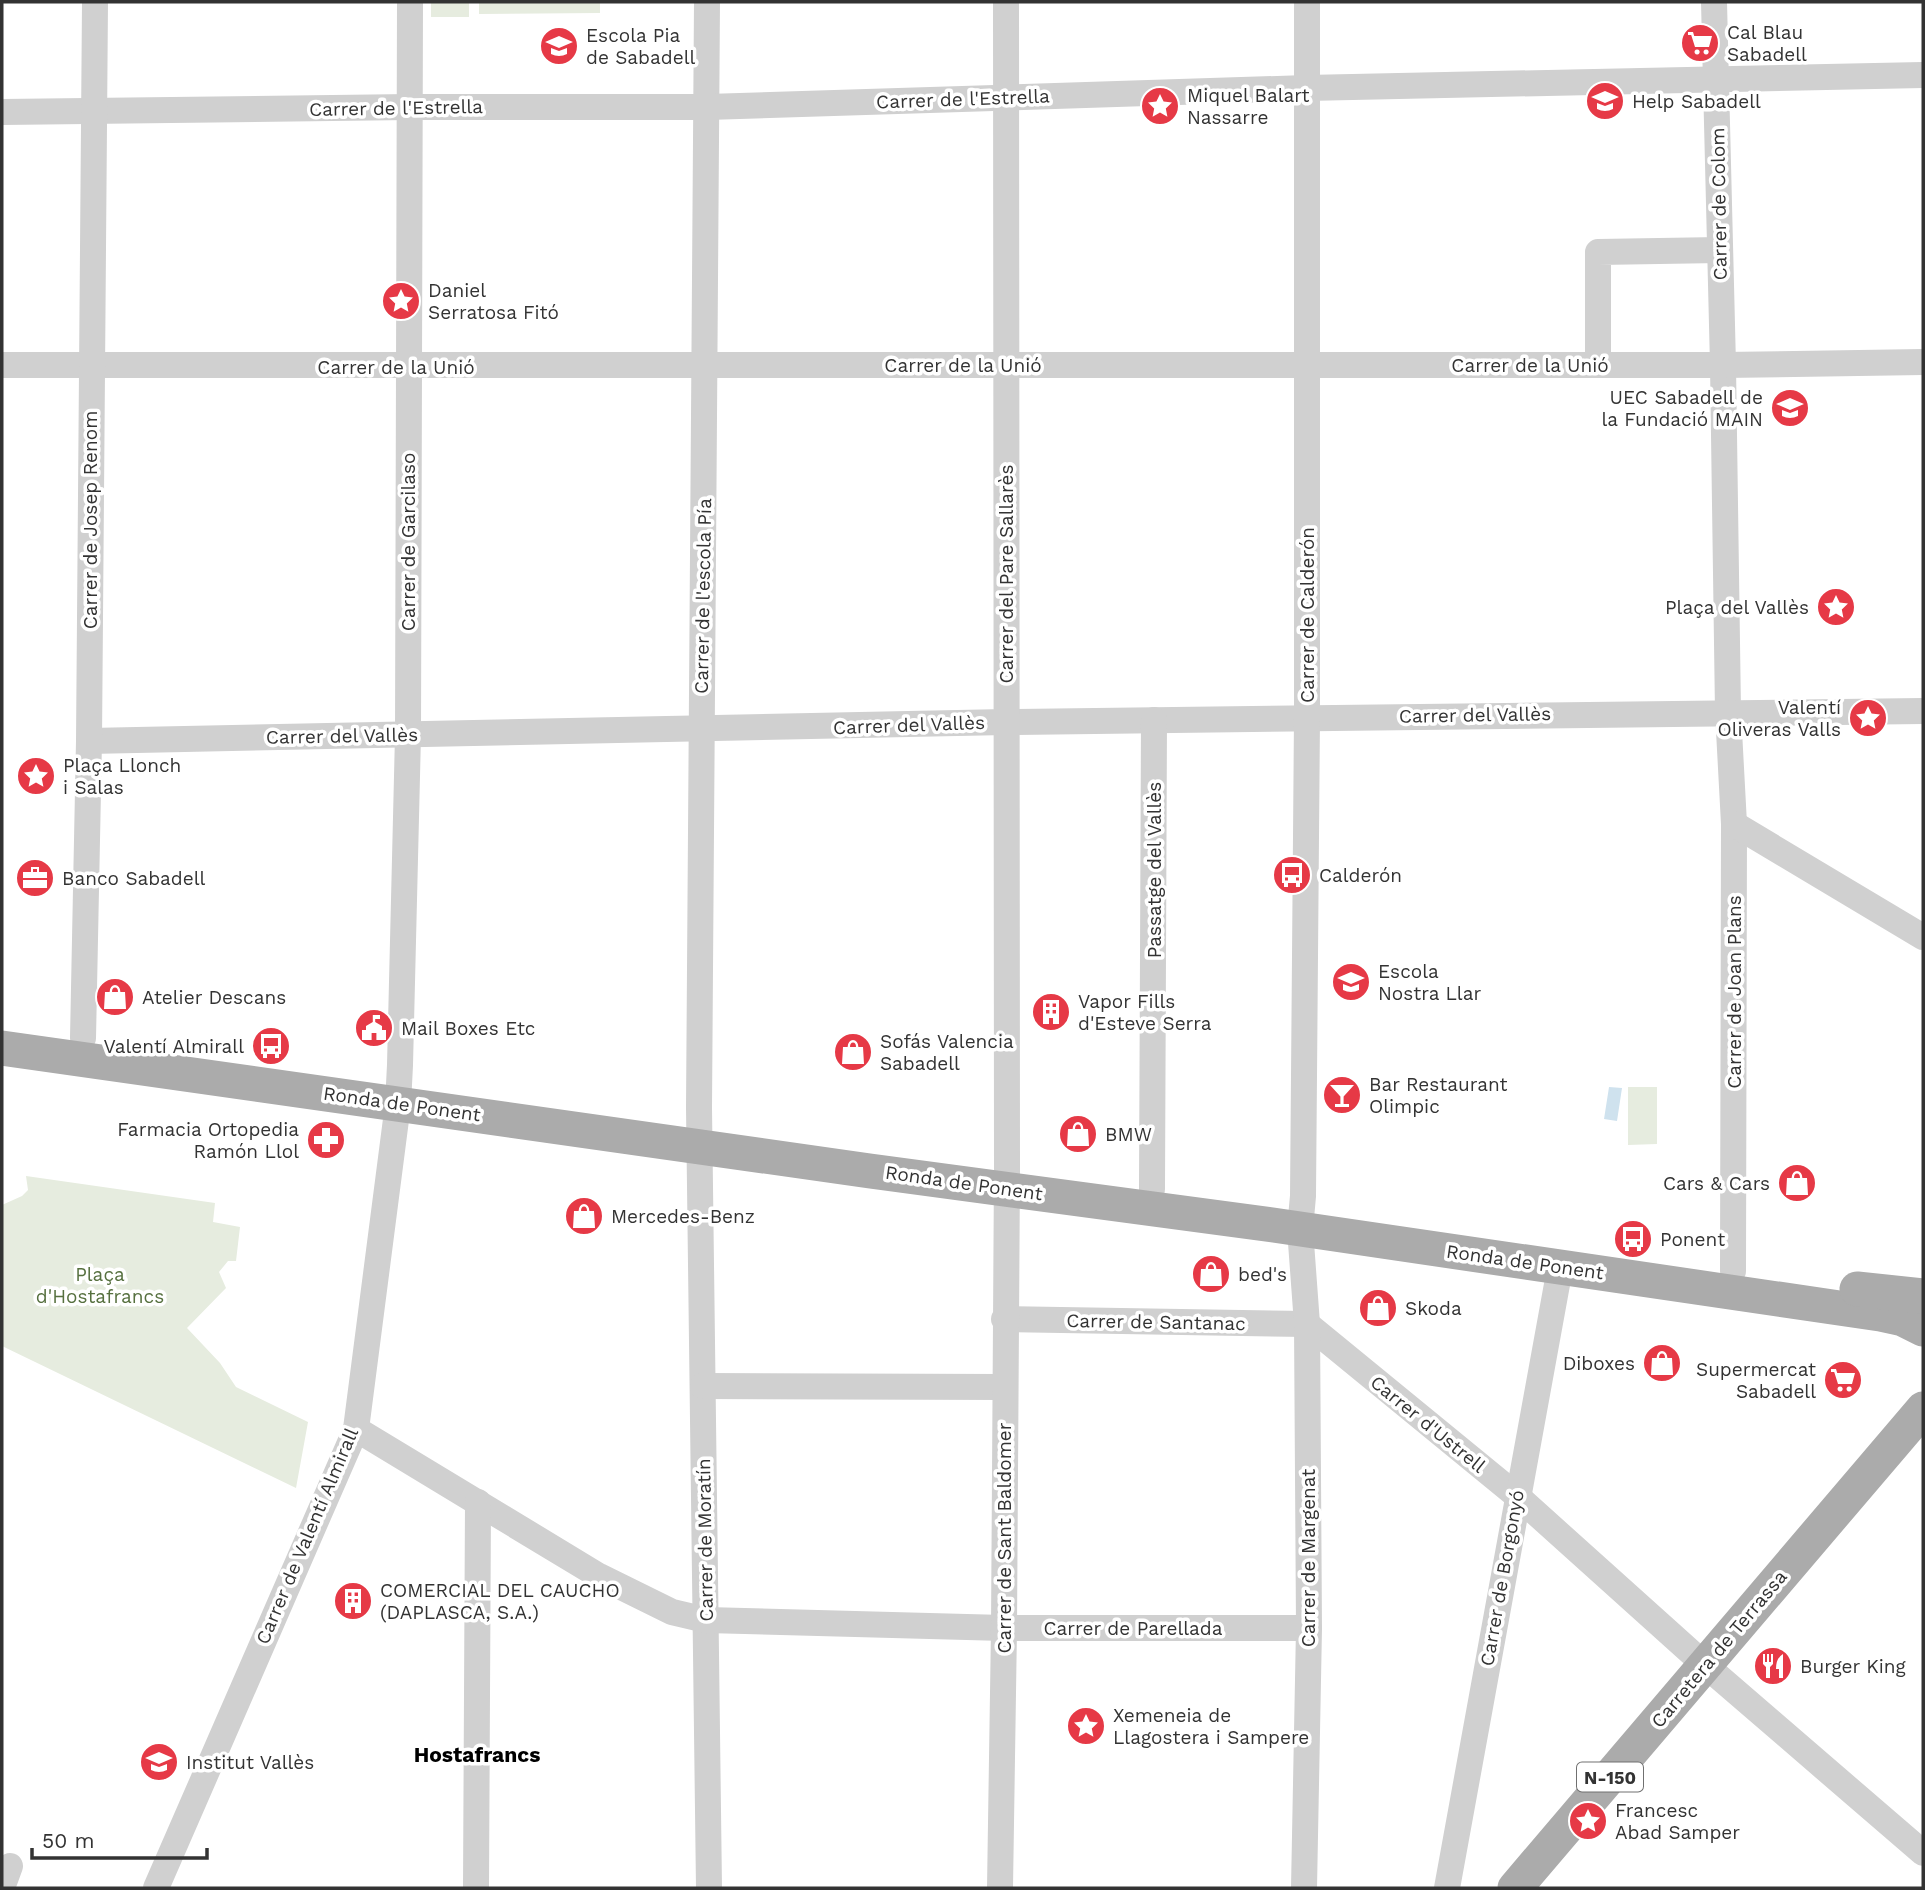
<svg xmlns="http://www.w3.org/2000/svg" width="1925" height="1890" font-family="'Work Sans',sans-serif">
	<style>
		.green { fill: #e6ecdf }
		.water { fill: #cfe2ee }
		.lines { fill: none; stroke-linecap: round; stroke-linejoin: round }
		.minor { stroke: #d0d0d0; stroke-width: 26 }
		.major { stroke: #ababab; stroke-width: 35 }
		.labels { text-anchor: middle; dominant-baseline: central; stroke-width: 7; stroke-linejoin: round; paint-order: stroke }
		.shield { fill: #fff; stroke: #707070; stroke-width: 2 }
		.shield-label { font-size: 18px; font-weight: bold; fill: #333 }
		.poi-label { font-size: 19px; fill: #333; stroke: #fff; text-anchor: start }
		.street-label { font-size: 19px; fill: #333; stroke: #fff }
		.park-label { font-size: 19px; fill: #56703f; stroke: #fff }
		.neighbourhood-label { font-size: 21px; font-weight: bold; fill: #000; stroke: #fff }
	</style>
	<rect width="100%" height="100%" fill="#fff"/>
	<g class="green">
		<rect x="431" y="2" width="38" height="15"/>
		<polygon points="479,2 600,2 600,13 479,14"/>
		<polygon points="1628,1087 1657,1087 1657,1144 1628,1145"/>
		<polygon points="26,1176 215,1203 213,1222 240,1227 236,1261 228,1261 219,1272 226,1288 187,1328 220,1363 236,1387 308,1422 296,1488 2,1346 2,1205 22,1196 28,1190"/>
	</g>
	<polygon class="water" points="1609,1087 1622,1088 1617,1121 1604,1119"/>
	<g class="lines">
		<g class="minor">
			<polyline points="707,2 699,1108 709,1888"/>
			<polyline points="1714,2 1723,365 1728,712 1734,824 1733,1271"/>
			<polyline points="2,112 410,107 707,107 1306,88 1923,75"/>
			<polyline points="2,365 1723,365 1923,362"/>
			<polyline points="1598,365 1598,252 1720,250"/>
			<polyline points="89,741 1006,722 1923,711"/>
			<polyline points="1734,824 1923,937"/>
			<polyline points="83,1038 89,741 95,2"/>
			<polyline points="1152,1189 1154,720"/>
			<polyline points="1004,1319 1307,1324"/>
			<polyline points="1307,1324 1517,1496 1705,1665 1923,1853"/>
			<polyline points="703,1386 1005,1387"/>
			<polyline points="356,1429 599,1576 672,1612 706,1620 1004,1628 1309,1628"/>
			<polyline points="2,1888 10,1866"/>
			<polyline points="156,1888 356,1429 398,1104 400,1065 408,735 410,2"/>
			<polyline points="476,1888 478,1502"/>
			<polyline points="1000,1888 1004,1628 1007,1169 1006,2"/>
			<polyline points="1304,1888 1309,1628 1307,1324 1300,1229 1303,1196 1307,717 1307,2"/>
			<polyline points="1447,1888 1560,1268"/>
		</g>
		<g class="major">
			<polyline points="2,1048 870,1171 1273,1225 1880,1314 1903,1319 1923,1329"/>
			<polyline points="1857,1289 1923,1296"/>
			<polyline points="1515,1888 1923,1409"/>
		</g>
	</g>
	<defs>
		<symbol id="supermarket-disc" viewBox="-11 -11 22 22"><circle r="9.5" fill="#e63946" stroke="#fff"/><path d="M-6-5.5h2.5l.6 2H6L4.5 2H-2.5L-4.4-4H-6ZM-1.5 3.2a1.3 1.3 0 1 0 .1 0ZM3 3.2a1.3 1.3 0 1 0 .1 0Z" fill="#fff"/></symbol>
		<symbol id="school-disc" viewBox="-11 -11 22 22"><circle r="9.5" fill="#e63946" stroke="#fff"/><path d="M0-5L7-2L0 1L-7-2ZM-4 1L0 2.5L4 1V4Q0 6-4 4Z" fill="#fff"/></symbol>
		<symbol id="sight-disc" viewBox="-11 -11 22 22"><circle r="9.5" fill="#e63946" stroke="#fff"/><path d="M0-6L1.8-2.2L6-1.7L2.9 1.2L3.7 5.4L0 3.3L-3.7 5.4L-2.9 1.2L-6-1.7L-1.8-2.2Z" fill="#fff"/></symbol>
		<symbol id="bus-disc" viewBox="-11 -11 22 22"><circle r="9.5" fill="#e63946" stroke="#fff"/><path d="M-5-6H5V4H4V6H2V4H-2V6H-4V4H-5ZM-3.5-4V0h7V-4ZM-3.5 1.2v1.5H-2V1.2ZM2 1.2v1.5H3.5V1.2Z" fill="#fff"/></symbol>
		<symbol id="office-disc" viewBox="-11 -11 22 22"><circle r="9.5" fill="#e63946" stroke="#fff"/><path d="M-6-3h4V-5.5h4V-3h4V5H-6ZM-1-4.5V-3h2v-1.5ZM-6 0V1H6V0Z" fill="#fff"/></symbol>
		<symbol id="shop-disc" viewBox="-11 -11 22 22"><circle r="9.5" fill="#e63946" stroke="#fff"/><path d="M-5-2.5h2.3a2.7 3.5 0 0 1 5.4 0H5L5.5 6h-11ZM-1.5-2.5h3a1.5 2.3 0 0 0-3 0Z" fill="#fff"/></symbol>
		<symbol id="building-disc" viewBox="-11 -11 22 22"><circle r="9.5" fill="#e63946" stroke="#fff"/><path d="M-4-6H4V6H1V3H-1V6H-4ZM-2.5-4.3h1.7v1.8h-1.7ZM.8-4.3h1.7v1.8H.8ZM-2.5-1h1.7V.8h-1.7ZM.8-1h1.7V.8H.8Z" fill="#fff"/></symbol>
		<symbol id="civic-disc" viewBox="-11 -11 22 22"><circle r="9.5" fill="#e63946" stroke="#fff"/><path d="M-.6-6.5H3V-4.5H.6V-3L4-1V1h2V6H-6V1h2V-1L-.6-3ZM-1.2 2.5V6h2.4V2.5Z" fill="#fff"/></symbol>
		<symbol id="bar-disc" viewBox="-11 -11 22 22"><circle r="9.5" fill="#e63946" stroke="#fff"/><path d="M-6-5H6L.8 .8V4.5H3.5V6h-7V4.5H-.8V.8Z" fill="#fff"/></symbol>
		<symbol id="pharmacy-disc" viewBox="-11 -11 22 22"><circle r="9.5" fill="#e63946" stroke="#fff"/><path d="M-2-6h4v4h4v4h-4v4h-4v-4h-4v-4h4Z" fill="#fff"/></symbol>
		<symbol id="restaurant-disc" viewBox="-11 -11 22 22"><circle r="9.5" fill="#e63946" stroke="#fff"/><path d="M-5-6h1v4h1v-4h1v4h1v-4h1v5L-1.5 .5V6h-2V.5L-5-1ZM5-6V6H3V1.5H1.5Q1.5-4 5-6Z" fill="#fff"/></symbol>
	</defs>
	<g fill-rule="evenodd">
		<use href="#supermarket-disc" x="1678" y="21" width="44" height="44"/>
		<use href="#school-disc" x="537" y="24" width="44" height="44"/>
		<use href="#school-disc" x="1583" y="79" width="44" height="44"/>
		<use href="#sight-disc" x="1138" y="84" width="44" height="44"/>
		<use href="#sight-disc" x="379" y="279" width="44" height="44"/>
		<use href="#school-disc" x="1768" y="386" width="44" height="44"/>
		<use href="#sight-disc" x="1814" y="585" width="44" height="44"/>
		<use href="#sight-disc" x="1846" y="696" width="44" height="44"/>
		<use href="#sight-disc" x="14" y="754" width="44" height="44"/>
		<use href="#bus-disc" x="1270" y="853" width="44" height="44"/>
		<use href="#office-disc" x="13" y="856" width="44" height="44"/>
		<use href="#school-disc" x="1329" y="960" width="44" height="44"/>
		<use href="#shop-disc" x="93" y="975" width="44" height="44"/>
		<use href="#building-disc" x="1029" y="990" width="44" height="44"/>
		<use href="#civic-disc" x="352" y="1006" width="44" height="44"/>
		<use href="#bus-disc" x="249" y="1024" width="44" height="44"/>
		<use href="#shop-disc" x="831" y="1030" width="44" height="44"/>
		<use href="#bar-disc" x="1320" y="1073" width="44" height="44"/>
		<use href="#shop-disc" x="1056" y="1112" width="44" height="44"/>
		<use href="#pharmacy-disc" x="304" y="1118" width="44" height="44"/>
		<use href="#shop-disc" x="1775" y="1161" width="44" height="44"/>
		<use href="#shop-disc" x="562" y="1194" width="44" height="44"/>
		<use href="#bus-disc" x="1611" y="1217" width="44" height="44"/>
		<use href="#shop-disc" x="1189" y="1252" width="44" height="44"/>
		<use href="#shop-disc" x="1356" y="1286" width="44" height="44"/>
		<use href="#shop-disc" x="1640" y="1341" width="44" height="44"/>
		<use href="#supermarket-disc" x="1821" y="1358" width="44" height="44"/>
		<use href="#building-disc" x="331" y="1579" width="44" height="44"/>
		<use href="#restaurant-disc" x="1751" y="1644" width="44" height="44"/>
		<use href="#sight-disc" x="1064" y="1704" width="44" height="44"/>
		<use href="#school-disc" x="137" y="1740" width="44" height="44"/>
		<use href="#sight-disc" x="1566" y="1799" width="44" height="44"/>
	</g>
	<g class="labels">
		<rect class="shield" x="1577" y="1762.5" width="66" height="29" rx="5"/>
		<g class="shield-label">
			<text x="1610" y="1777">N-150</text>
		</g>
		<g class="poi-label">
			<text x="1727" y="32">Cal Blau<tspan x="1727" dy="22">Sabadell</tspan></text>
			<text x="586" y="35">Escola Pia<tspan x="586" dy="22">de Sabadell</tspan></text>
			<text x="1187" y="95">Miquel Balart<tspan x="1187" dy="22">Nassarre</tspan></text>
			<text x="1632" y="101">Help Sabadell</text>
			<text x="428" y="290">Daniel<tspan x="428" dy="22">Serratosa Fitó</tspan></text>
			<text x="1763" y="397" text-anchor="end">UEC Sabadell de<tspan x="1763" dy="22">la Fundació MAIN</tspan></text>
			<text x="1809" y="607" text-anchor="end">Plaça del Vallès</text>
			<text x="1841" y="707" text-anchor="end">Valentí<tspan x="1841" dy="22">Oliveras Valls</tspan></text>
			<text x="63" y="765">Plaça Llonch<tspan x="63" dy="22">i Salas</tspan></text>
			<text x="1319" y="875">Calderón</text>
			<text x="62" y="878">Banco Sabadell</text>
			<text x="1378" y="971">Escola<tspan x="1378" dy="22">Nostra Llar</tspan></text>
			<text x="142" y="997">Atelier Descans</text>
			<text x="1078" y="1001">Vapor Fills<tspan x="1078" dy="22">d'Esteve Serra</tspan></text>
			<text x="401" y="1028">Mail Boxes Etc</text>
			<text x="880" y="1041">Sofás Valencia<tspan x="880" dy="22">Sabadell</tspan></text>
			<text x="244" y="1046" text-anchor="end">Valentí Almirall</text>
			<text x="1369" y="1084">Bar Restaurant<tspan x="1369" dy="22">Olimpic</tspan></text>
			<text x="299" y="1129" text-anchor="end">Farmacia Ortopedia<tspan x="299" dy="22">Ramón Llol</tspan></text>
			<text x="1105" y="1134">BMW</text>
			<text x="1770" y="1183" text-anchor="end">Cars &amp; Cars</text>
			<text x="611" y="1216">Mercedes-Benz</text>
			<text x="1660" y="1239">Ponent</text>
			<text x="1238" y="1274">bed's</text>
			<text x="1405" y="1308">Skoda</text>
			<text x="1635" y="1363" text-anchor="end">Diboxes</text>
			<text x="1816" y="1369" text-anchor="end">Supermercat<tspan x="1816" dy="22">Sabadell</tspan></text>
			<text x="380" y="1590">COMERCIAL DEL CAUCHO<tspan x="380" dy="22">(DAPLASCA, S.A.)</tspan></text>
			<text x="1800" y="1666">Burger King</text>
			<text x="1113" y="1715">Xemeneia de<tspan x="1113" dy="22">Llagostera i Sampere</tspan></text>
			<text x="186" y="1762">Institut Vallès</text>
			<text x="1615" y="1810">Francesc<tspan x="1615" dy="22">Abad Samper</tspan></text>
		</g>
		<g class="street-label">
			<text transform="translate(963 99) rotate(-2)">Carrer de l'Estrella</text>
			<text transform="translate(396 108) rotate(-1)">Carrer de l'Estrella</text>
			<text transform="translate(1719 204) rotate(-91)">Carrer de Colom</text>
			<text x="963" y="365">Carrer de la Unió</text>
			<text x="1530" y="365">Carrer de la Unió</text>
			<text x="396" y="367">Carrer de la Unió</text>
			<text transform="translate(90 520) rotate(-90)">Carrer de Josep Renom</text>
			<text transform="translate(408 542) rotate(-90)">Carrer de Garcilaso</text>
			<text transform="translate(1006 574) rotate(-90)">Carrer del Pare Sallarès</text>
			<text transform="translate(703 596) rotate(-89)">Carrer de l'escola Pía</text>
			<text transform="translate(1307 615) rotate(-90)">Carrer de Calderón</text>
			<text transform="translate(1475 715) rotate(-1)">Carrer del Vallès</text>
			<text transform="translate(909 725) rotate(-2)">Carrer del Vallès</text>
			<text transform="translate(342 736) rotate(-1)">Carrer del Vallès</text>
			<text transform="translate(1154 870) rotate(-90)">Passatge del Vallès</text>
			<text transform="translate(1734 992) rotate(-90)">Carrer de Joan Plans</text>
			<text transform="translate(402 1104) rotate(8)">Ronda de Ponent</text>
			<text transform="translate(964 1183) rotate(8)">Ronda de Ponent</text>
			<text transform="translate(1525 1262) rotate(8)">Ronda de Ponent</text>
			<text transform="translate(1156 1322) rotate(1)">Carrer de Santanac</text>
			<text transform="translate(1428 1424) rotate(39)">Carrer d'Ustrell</text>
			<text transform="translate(307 1536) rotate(-67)">Carrer de Valentí Almirall</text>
			<text transform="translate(1004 1538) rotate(-90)">Carrer de Sant Baldomer</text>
			<text transform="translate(705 1540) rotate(-91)">Carrer de Moratín</text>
			<text transform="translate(1308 1558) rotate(-90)">Carrer de Margenat</text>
			<text transform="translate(1502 1578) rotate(-80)">Carrer de Borgonyó</text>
			<text x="1133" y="1628">Carrer de Parellada</text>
			<text transform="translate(1719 1649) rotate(-50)">Carretera de Terrassa</text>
		</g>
		<g class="park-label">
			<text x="100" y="1274">Plaça<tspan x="100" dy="22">d'Hostafrancs</tspan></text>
		</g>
		<g class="neighbourhood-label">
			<text x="477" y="1754">Hostafrancs</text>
		</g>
	</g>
	<rect width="1925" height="1890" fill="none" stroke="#333333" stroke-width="7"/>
	<path d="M32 1848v10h175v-10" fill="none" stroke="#333333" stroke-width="3.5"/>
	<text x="42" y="1848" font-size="21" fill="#333333" stroke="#ffffff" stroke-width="5" paint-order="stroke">50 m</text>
</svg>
